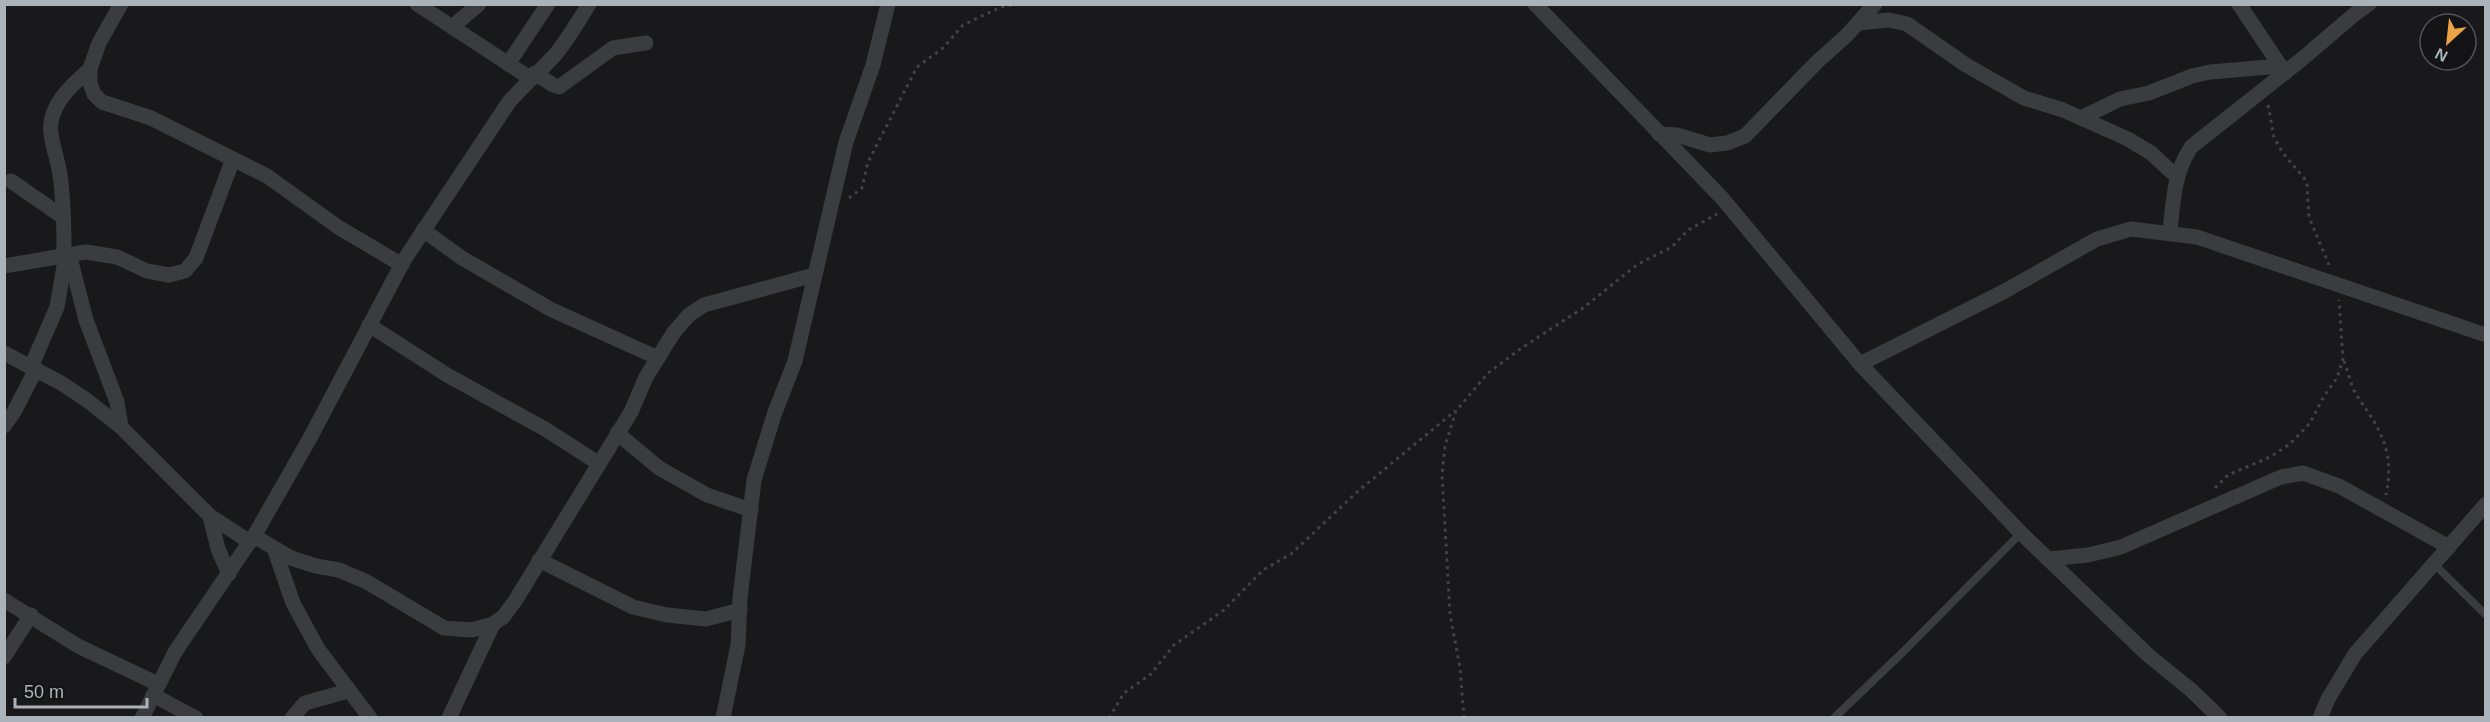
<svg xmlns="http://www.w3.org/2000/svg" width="2490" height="722" font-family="Helvetica,sans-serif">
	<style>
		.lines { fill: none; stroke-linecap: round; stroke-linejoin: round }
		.path { stroke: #404347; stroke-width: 3; stroke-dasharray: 3 4.5; stroke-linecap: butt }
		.lane { stroke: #3a3c40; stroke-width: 8 }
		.street { stroke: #3a3c40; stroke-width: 15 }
	</style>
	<rect width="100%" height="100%" fill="#19191b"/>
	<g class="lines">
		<g class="path">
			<polyline points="2268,105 2274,137 2282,152 2304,178 2307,185 2309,217 2329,265"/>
			<polyline points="849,198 862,188 868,162 917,67 943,48 963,25 1001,7 1017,4"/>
			<path d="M2344,361C2348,371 2351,387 2357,396C2381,430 2395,452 2386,495"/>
			<polyline points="2215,488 2228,475 2270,457 2290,444 2310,423 2324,396 2337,378 2343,359 2339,300"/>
			<polyline points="1109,718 1124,693 1151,674 1174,645 1224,610 1263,570 1291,554 1357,492 1455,411"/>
			<polyline points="1464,718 1460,668 1450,614 1442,475 1445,446 1456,411 1488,373 1523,347 1583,308 1638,264 1672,247 1688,230 1717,214"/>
		</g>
		<g class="lane">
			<polyline points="2434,564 2486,615"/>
			<polyline points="1834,718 1903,652 2021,533"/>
		</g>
		<g class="street">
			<polyline points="121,4 99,43 90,69 90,83 94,94 102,102 151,118 267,176 338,227 402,265"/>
			<polyline points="417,4 530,78"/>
			<polyline points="1535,4 1722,198 1860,364 2021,533 2148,655 2191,690 2220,718"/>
			<polyline points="2239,4 2285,73"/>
			<polyline points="1859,23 1889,20 1907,24 1966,65 2024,98 2063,110 2128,139 2151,153 2177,177"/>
			<polyline points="452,27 479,4"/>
			<polyline points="508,64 548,4"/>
			<polyline points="535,73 553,85 559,87 613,48 646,43"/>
			<polyline points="2081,118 2120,99 2149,93 2192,76 2210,72 2281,66"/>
			<polyline points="1659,134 1677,135 1710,145 1727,143 1745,136 1818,61 1846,36 1875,4"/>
			<polyline points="11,181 63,217"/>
			<polyline points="423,230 462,258 550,309 658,358"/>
			<path d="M2170,232C2173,202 2174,173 2191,147L2302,59L2356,13L2369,4"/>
			<path d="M64,254C64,228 64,201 60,175C58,161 53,148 51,134C47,106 72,85 90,69"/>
			<polyline points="69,254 86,320 117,402 121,427"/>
			<polyline points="4,266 86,252 117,257 147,271 169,275 185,271 196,258 233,159"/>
			<polyline points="369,325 447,375 545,429 598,463"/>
			<polyline points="4,353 61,383 88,401 122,428 210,516 250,542"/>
			<polyline points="1860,364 2003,292 2097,239 2131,229 2197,237 2486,335"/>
			<polyline points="31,367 57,307 64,266 69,257"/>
			<polyline points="4,426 14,412 36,369"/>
			<polyline points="617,433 659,468 707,495 751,510"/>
			<polyline points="210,516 218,549 229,574"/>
			<polyline points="254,536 291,558 316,566 339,570 367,582 444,628 472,630 493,624 503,617 515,601 631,412 646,377 674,332 689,315 704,305 814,275"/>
			<polyline points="274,548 293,603 318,649 370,718"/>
			<polyline points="2048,559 2088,555 2121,547 2281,477 2303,473 2339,486 2449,547"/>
			<polyline points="539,560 633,607 667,615 706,619 740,610"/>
			<polyline points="4,600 78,646 158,684"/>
			<polyline points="4,657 31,615"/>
			<polyline points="153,695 196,718"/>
			<path d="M142,718L175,652L257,531L310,438L404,260L509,102C524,85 540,71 555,55C568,39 578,22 589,4"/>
			<polyline points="292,718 305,703 348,691"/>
			<polyline points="449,718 493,624"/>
			<polyline points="723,718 738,645 740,598 754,480 774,415 795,361 846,142 873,65 888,4"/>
			<polyline points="2320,718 2328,699 2355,654 2486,504"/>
		</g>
	</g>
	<rect width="2490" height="722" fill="none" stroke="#acb2ba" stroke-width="12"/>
	<g transform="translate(2448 42) rotate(207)"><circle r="28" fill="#141416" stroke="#515358" stroke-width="1.5"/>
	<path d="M0-4.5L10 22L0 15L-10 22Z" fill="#eaa443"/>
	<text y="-9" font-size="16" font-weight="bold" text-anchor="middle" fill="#acb2ba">N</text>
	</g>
	<path d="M15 698v9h132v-9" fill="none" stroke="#acb2ba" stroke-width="3"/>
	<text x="24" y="698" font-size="18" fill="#acb2ba" stroke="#141416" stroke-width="4.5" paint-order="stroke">50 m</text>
</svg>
